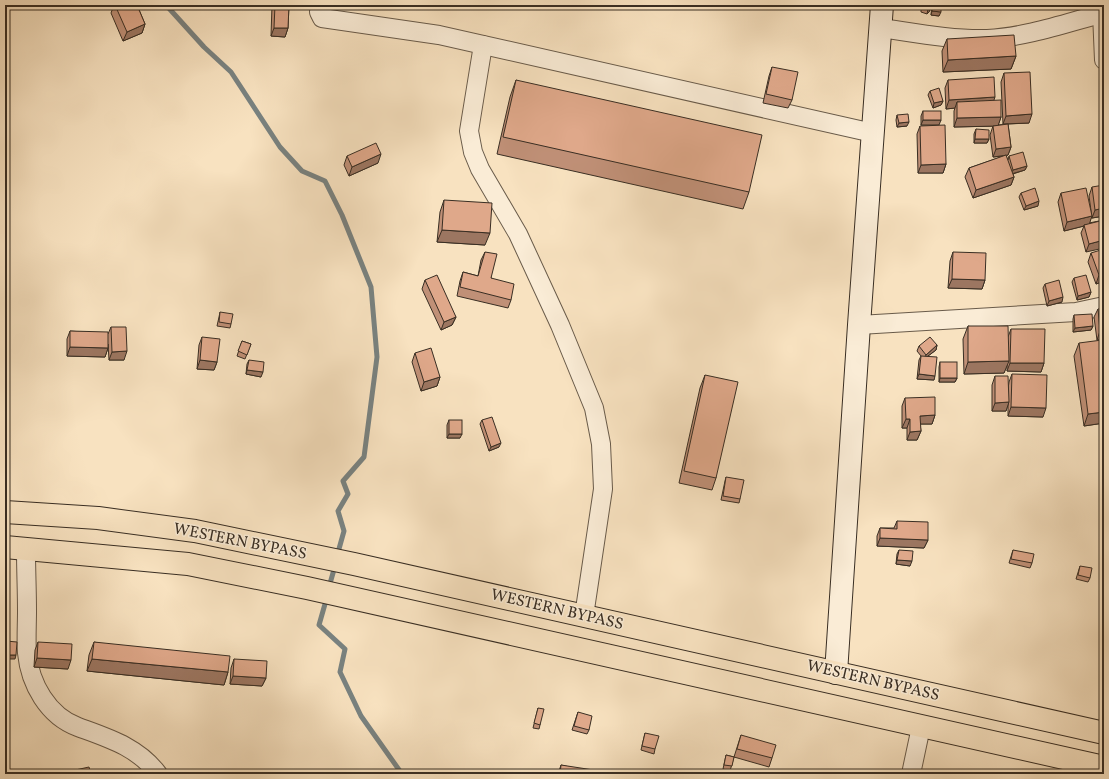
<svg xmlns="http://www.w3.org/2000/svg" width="1109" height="779" font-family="Vollkorn,serif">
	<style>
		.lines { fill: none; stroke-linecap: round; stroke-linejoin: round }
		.stream { stroke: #798280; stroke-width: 5 }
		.street-casing { stroke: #695b4a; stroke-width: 20 }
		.secondary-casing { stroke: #392e23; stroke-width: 24 }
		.primary-casing { stroke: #392e23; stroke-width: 24 }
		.street { stroke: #faecd6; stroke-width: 18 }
		.secondary { stroke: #faecd6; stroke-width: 22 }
		.primary { stroke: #f8e2c0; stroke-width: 22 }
		.wall { fill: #c09077; stroke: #392e23 }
		.shaded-wall { fill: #9c7661; stroke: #392e23 }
		.building { fill: #dfa88a; stroke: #392e23 }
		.labels { text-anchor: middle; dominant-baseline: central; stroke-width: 3; stroke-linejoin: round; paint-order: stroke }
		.street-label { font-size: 16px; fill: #392e23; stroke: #faecd6 }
	</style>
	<rect width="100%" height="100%" fill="#f8e2c0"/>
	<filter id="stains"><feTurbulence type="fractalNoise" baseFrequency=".005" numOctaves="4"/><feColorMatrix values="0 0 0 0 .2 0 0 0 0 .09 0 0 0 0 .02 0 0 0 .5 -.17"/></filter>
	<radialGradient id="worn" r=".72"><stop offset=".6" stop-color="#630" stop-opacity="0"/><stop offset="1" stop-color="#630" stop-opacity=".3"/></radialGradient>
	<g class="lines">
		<g class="stream">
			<polyline points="166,5 204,47 231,72 280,147 302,171 325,181 342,215 371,287 377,357 364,457 343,481 348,494 338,511 344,531 337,556"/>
			<polyline points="329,587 335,566"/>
			<polyline points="327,597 319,625 345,649 340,672 361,716 402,774"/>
		</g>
		<defs>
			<g id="street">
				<polyline points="320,5 319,12 322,18 439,35 873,133"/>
				<polyline points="1102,13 1104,60"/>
				<path d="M881,28C916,33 952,40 987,39C1027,37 1066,23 1104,13"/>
				<polyline points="483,45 469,131 473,152 480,169 518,234 560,325 594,408 601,444 603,489 584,616"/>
				<polyline points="859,325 1076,312 1104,306"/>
				<path d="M26,550C26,570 27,591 27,611C27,625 26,640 27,653C30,684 48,716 78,727C108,738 138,747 158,774"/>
				<polyline points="911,774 921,727"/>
			</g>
			<polyline id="secondary" points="836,673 859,325 882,5"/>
			<g id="primary">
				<polyline points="5,512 98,518 195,531 354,564 1104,733"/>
				<polyline points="5,547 188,564 307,588 1104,767"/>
			</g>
		</defs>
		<use href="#street" class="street-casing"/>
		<use href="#secondary" class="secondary-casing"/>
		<use href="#primary" class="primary-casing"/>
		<use href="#street" class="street"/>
		<use href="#secondary" class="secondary"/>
		<use href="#primary" class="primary"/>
	</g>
	<g class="wall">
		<polygon points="114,5 137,5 145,24 142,33 123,41 111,13"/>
		<polygon points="272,5 289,5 288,28 285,37 271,36"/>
		<polygon points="921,5 931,5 931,7 929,12 927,14 921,12"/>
		<polygon points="932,5 941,5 939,16 931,15"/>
		<polygon points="947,39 1016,56 1011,69 943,72 942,51"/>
		<polygon points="772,67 792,100 788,108 763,103 769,76"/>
		<polygon points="1004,73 1029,123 1008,124 1011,147 1008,155 1006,156 1008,160 1009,156 1027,166 1025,170 1013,174 1014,177 1011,185 973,198 965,177 969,168 1004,156 993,157 990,135 993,126 995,126 954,127 954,111 955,108 946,109 945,88 948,80 994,101 1001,117 998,125 1008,124 1003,124 1001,82"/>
		<polygon points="516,80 749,192 743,209 497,154 510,97"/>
		<polygon points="930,91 943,101 941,105 933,108 928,95"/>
		<polygon points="923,111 939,125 921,125 921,116"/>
		<polygon points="897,115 907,126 897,127 896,120"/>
		<polygon points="920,126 946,164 943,173 918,173 917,134"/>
		<polygon points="976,129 989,139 987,143 974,143 974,134"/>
		<polygon points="347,156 378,163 349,176 344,165"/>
		<polygon points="1092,187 1104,216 1092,218 1089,196"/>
		<polygon points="1021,193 1038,206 1024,210 1019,197"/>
		<polygon points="1061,193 1092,216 1089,223 1104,220 1086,252 1081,233 1084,226 1064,231 1058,202"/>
		<polygon points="444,200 485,245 437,242 440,212"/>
		<polygon points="485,252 491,278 511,300 508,308 457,296 460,281 463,272 478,276 481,260"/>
		<polygon points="953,252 985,280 982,289 948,288 950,261"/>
		<polygon points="1091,253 1104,281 1096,284 1088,262"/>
		<polygon points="1074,278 1091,292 1089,297 1077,300 1072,282"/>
		<polygon points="425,280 456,317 452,325 441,330 422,289"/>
		<polygon points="1045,284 1062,302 1047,306 1043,288"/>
		<polygon points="1098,309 1104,339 1097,340 1094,317"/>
		<polygon points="220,312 231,324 230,328 217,326 219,317"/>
		<polygon points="1074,315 1093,326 1091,330 1073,332 1073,319"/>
		<polygon points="968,326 1008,337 1011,329 1044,363 1041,372 1007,371 1007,365 1004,373 964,374 963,339"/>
		<polygon points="111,327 124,360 109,360 108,344 108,348 105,357 67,356 67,339 70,331 108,334"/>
		<polygon points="202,337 217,362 214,370 197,369 199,345"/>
		<polygon points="242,341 251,344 245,359 237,356"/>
		<polygon points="1079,343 1104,423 1084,426 1074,356"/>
		<polygon points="937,345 936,350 928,356 934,380 917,379 919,360 921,356 917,351 919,346"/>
		<polygon points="415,353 440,377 437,386 421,391 412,362"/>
		<polygon points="249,360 261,377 246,374 247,364"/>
		<polygon points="940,362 957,378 955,382 939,382 939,367"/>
		<polygon points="1012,374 1043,417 1008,416 1008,404 1006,411 992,411 992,385 995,376 1008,389 1009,382"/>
		<polygon points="705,375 716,478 712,490 679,483 700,388"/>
		<polygon points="905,398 935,415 932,424 920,424 921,431 917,440 907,440 907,428 902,428 902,406"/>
		<polygon points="449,420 460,438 447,438 447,425"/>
		<polygon points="482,420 499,447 489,451 480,424"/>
		<polygon points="726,477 740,499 739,503 721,500 725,481"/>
		<polygon points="897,521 928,540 924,548 877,546 877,536 880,528 894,528"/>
		<polygon points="899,550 910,566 896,564 897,554"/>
		<polygon points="1013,550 1032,563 1030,568 1009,563"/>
		<polygon points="1080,566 1090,578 1088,582 1076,579"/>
		<polygon points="38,642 68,669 34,667 35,650"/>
		<polygon points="94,642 228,672 224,685 87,671 89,655"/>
		<polygon points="234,659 266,678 262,686 230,684 231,668"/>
		<polygon points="538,708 540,725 539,729 533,728"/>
		<polygon points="578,712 589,730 587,734 572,730"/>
		<polygon points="645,733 655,749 654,754 641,750"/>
		<polygon points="741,735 772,758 769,767 734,757 730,771 723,769 726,755 734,757"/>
		<polygon points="561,765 600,774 558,774"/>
	</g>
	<g class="shaded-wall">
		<polygon points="970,5 991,5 969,9"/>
		<polygon points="931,7 929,12 927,14 928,9"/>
		<polygon points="932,11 941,12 939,16 931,15"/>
		<polygon points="145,24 142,33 123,41 127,32"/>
		<polygon points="274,28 288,28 285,37 271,36"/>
		<polygon points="1016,56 1011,69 943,72 948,60"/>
		<polygon points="995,97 992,106 957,102 955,108 946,109 949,100"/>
		<polygon points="943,101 941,105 933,108 934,103"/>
		<polygon points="1032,114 1029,123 1003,124 1006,116"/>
		<polygon points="1001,117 998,126 954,127 957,118"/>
		<polygon points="923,120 941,120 939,125 921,125"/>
		<polygon points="909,122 907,126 897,127 899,123"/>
		<polygon points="975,139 989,139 987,143 974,143"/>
		<polygon points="1011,147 1008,155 993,157 996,149"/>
		<polygon points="381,154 378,163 349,176 352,167"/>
		<polygon points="946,164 943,173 918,173 921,165"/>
		<polygon points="1027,166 1025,170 1011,174 1013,170"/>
		<polygon points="1014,177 1011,185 973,198 976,190"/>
		<polygon points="1039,201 1038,206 1024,210 1026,206"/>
		<polygon points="1104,208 1104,216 1092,218 1095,210"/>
		<polygon points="1092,216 1089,225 1084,225 1084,226 1064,231 1067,222"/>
		<polygon points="442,230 490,233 485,245 437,242"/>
		<polygon points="1104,240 1104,248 1086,252 1089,244"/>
		<polygon points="1104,273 1104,281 1096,284 1099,275"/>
		<polygon points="952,279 985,280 982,289 948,288"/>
		<polygon points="1091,292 1089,297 1077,300 1078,296"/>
		<polygon points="1063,297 1062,302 1047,306 1049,301"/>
		<polygon points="456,317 452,325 441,330 444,322"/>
		<polygon points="1093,326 1091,330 1073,332 1075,328"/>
		<polygon points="1100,331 1104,331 1104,339 1097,340"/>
		<polygon points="937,345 936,350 924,359 926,355"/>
		<polygon points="70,347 108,348 105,357 67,356"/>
		<polygon points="127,351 124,360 109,360 112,352"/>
		<polygon points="200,360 217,362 214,370 197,369"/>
		<polygon points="1009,361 1004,373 964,374 968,362"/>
		<polygon points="1010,363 1044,363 1041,372 1007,371"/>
		<polygon points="247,370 263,372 261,377 246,374"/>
		<polygon points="919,374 935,376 934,380 917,379"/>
		<polygon points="440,377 437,386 421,391 424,382"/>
		<polygon points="940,378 957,378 955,382 939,382"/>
		<polygon points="1009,402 1006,411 992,411 995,403"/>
		<polygon points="1011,407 1046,408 1043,417 1008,416"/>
		<polygon points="1104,412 1104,423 1084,426 1088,414"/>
		<polygon points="935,415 932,424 917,424 920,416"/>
		<polygon points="906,419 910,419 907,428 902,428"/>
		<polygon points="921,431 917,440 907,440 910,432"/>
		<polygon points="449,434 462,434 460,438 447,438"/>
		<polygon points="501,443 499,447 489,451 491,447"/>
		<polygon points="880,538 928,540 924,548 877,546"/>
		<polygon points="897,560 912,561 910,566 896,564"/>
		<polygon points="5,655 16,655 15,659 5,659"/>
		<polygon points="37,658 71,660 68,669 34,667"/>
		<polygon points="92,659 228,672 224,685 87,671"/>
		<polygon points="233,676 266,678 262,686 230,684"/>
	</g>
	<g class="building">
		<polygon points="115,5 137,5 145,24 127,32"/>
		<polygon points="275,5 289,5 288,28 274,28"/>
		<polygon points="922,5 931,5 931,7 928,9 922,8"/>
		<polygon points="933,5 941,5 941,12 932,11"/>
		<polygon points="1014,35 1016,56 948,60 947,39"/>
		<polygon points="772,67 798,72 792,100 766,94"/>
		<polygon points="1030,72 1032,114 1006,116 1004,73"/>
		<polygon points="994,77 995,97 949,100 948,80"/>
		<polygon points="516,80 762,135 749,192 503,137"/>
		<polygon points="939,88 943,101 934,103 930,91"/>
		<polygon points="1001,100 1001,117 957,118 957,102"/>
		<rect x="923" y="111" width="18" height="9"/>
		<polygon points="908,114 909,122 899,123 897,115"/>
		<polygon points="1008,124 1011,147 996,149 993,126"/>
		<polygon points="945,125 946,164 921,165 920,126"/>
		<polygon points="976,129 989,130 989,139 975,139"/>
		<polygon points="376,143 381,154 352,167 347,156"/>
		<polygon points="1023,152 1027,166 1013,170 1009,156"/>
		<polygon points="1006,155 1014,177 976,190 969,168"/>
		<polygon points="1104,185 1104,208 1095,210 1092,187"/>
		<polygon points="1035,188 1039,201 1026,206 1021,193"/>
		<polygon points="1086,188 1092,216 1067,222 1061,193"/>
		<polygon points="444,200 492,203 490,233 442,230"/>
		<polygon points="1104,220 1104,240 1089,244 1084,225"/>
		<polygon points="1104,249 1104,273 1099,275 1091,253"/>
		<polygon points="485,252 497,254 491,278 514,284 511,300 460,287 463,272 478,276"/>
		<polygon points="953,252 986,253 985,280 952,279"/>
		<polygon points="437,275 456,317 444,322 425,280"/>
		<polygon points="1086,275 1091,292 1078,296 1074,278"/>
		<polygon points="1059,280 1063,297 1049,301 1045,284"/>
		<polygon points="1104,308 1104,331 1100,331 1098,309"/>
		<polygon points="220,312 233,314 231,324 219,322"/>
		<polygon points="1092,314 1093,326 1075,328 1074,315"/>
		<polygon points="968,326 1008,326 1009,361 968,362"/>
		<polygon points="111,327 126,327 127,351 112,352"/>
		<polygon points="1011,329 1045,329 1044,363 1010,363"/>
		<polygon points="70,331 108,332 108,348 70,347"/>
		<polygon points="202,337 220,339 217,362 200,360"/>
		<polygon points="930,337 937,345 926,355 919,346"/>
		<polygon points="1102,340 1104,354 1104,412 1088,414 1079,343"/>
		<polygon points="242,341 251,344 247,355 238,351"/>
		<polygon points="431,348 440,377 424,382 415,353"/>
		<polygon points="921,356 937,357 935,376 919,374"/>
		<polygon points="249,360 264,362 263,372 247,370"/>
		<rect x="940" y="362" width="17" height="16"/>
		<polygon points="1012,374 1047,375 1046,408 1011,407"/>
		<polygon points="705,375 738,382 716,478 684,471"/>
		<polygon points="995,376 1008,376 1009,402 995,403"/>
		<polygon points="935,397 935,415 920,416 921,431 910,432 910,419 906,419 905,398"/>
		<polygon points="492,417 501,443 491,447 482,420"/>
		<rect x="449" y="420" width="13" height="14"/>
		<polygon points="726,477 744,480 740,499 723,496"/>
		<polygon points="897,521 928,522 928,540 880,538 880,528 897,529"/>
		<polygon points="899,550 913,551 912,561 897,560"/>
		<polygon points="1013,550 1034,554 1032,563 1011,559"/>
		<polygon points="1080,566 1092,568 1090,578 1078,575"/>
		<polygon points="6,641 17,642 16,655 5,655"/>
		<polygon points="38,642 72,644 71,660 37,658"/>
		<polygon points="94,642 230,656 228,672 92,659"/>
		<polygon points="234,659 267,661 266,678 233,676"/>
		<polygon points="538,708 544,709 540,725 534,723"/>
		<polygon points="578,712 592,716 589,730 574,726"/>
		<polygon points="645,733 659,736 655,749 642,746"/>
		<polygon points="741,735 776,745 772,758 737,749"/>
		<polygon points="726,755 734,757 732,766 724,765"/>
		<polygon points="561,765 600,771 600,774 560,774"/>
		<polygon points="89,767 91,774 57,774"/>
	</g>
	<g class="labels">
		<g class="street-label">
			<text transform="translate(240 542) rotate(11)">WESTERN BYPASS</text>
			<text transform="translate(557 610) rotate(13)">WESTERN BYPASS</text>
			<text transform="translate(873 681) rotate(13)">WESTERN BYPASS</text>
		</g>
	</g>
	<rect width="1109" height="779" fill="none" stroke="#f8e2c0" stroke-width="20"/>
	<rect x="6" y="6" width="1097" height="767" fill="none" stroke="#392e23" stroke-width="2"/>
	<rect x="10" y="10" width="1089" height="759" fill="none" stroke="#392e23"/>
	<rect width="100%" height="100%" filter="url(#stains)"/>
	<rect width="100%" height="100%" fill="url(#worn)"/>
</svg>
